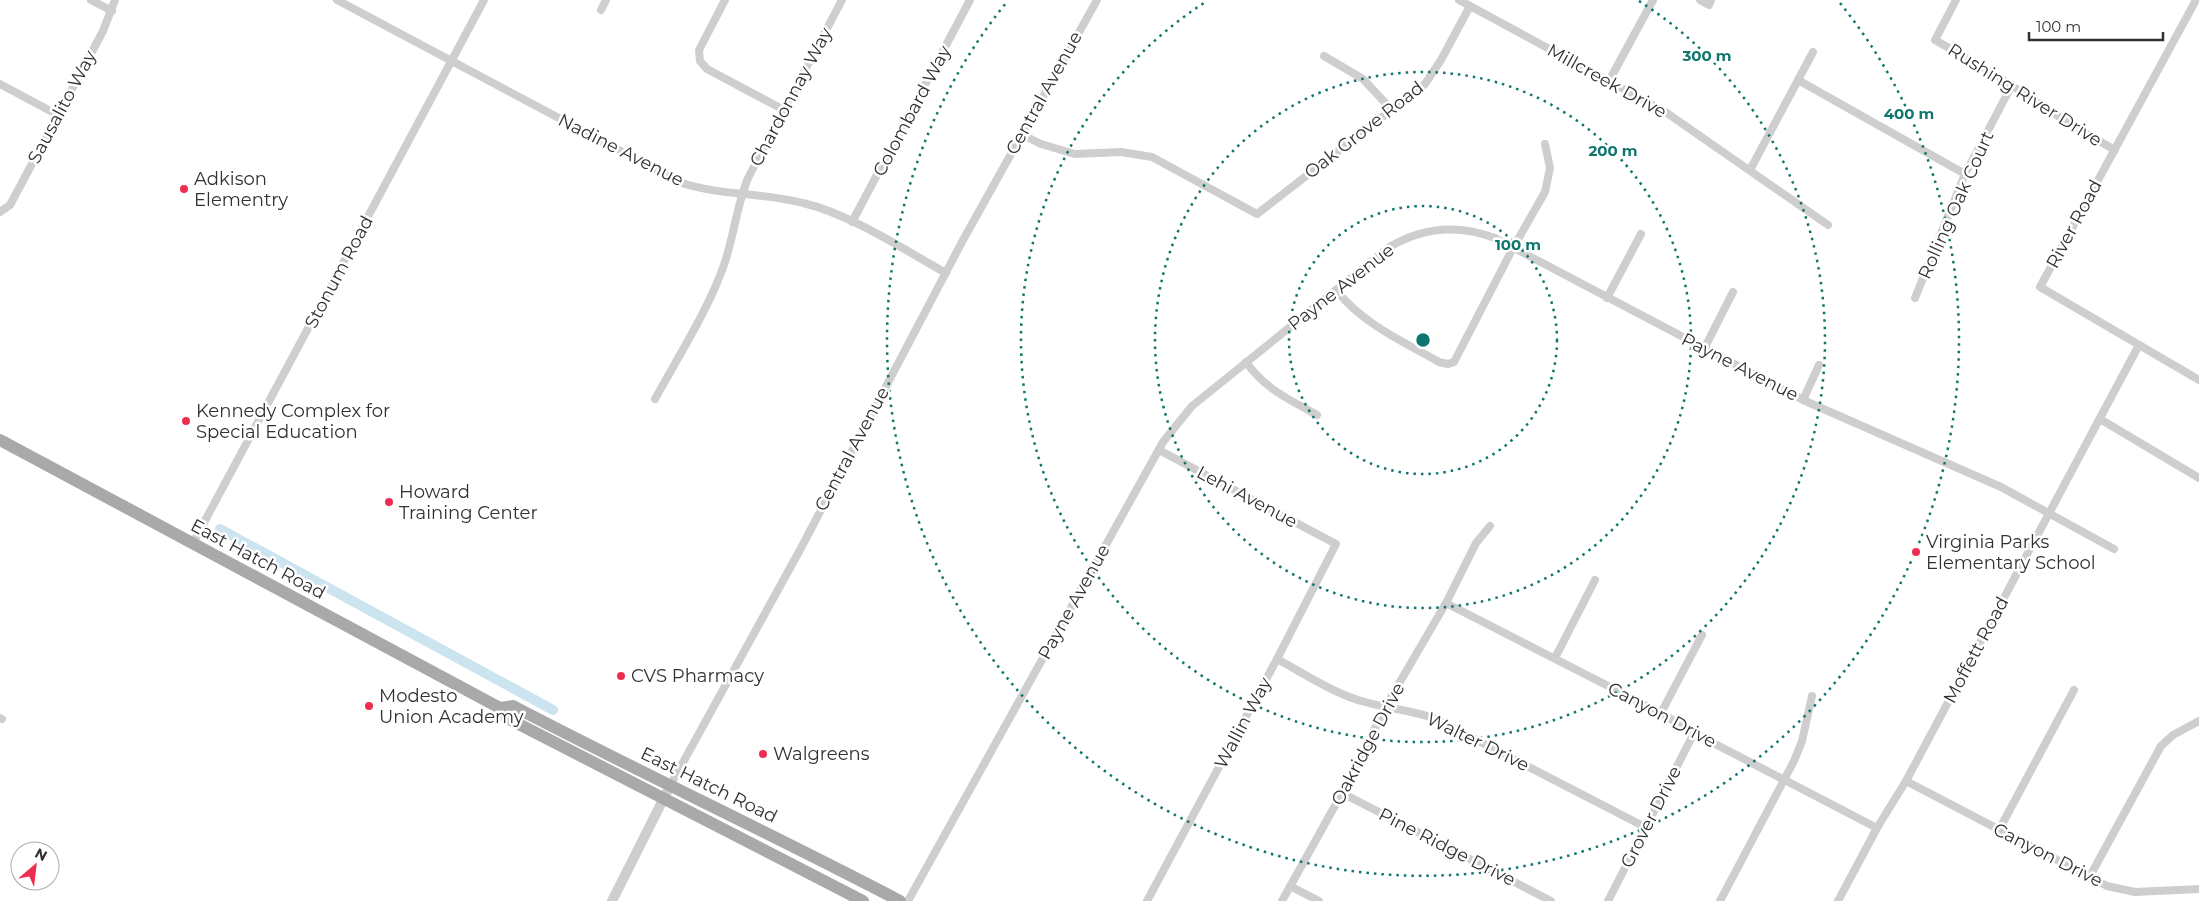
<svg xmlns="http://www.w3.org/2000/svg" width="2199" height="901" font-family="Montserrat,sans-serif">
	<style>
		.lines { fill: none; stroke-linecap: round; stroke-linejoin: round }
		.canal { stroke: #cbe4ef; stroke-width: 10 }
		.minor { stroke: #cecece; stroke-width: 8 }
		.tertiary { stroke: #cecece; stroke-width: 10 }
		.primary { stroke: #a9a9a9; stroke-width: 12 }
		.ring { fill: none; stroke: #0f766e; stroke-width: 2.5; stroke-dasharray: 2.5 5 }
		.poi-dot { fill: #ee2d50; stroke: #fff; stroke-width: 2 }
		.labels { text-anchor: middle; dominant-baseline: central; stroke-width: 5; stroke-linejoin: round; paint-order: stroke }
		.street-label { font-size: 18px; fill: #313131; stroke: #fff }
		.poi-label { font-size: 18px; fill: #313131; stroke: #fff; text-anchor: start }
		.centre { fill: #0f766e; stroke: #fff; stroke-width: 2.5 }
		.ring-label { font-size: 15px; text-anchor: middle; font-weight: bold; fill: #0f766e; stroke: #fff; stroke-width: 5; stroke-linejoin: round; paint-order: stroke }
	</style>
	<rect width="100%" height="100%" fill="#fff"/>
	<g class="lines">
		<polyline class="canal" points="220,529 553,710"/>
		<g class="minor">
			<polyline points="91,0 112,11"/>
			<path d="M337,0L679,182C719,196 762,192 803,203C850,214 903,249 946,273"/>
			<polyline points="725,0 699,50 700,61 707,69 784,110"/>
			<polyline points="1459,0 1664,111 1828,225"/>
			<polyline points="1700,0 1709,5 1711,0"/>
			<polyline points="1956,0 1935,40 1994,74 2078,129 2115,150"/>
			<polyline points="2196,0 2040,287 2199,380"/>
			<polyline points="601,10 606,0"/>
			<polyline points="1324,56 1363,79 1392,110"/>
			<polyline points="1798,80 1965,174"/>
			<polyline points="1609,81 1653,0"/>
			<polyline points="0,84 58,115"/>
			<polyline points="1021,134 1041,144 1075,154 1121,152 1152,157 1257,214 1425,84 1441,60 1470,6"/>
			<polyline points="1750,170 1813,52"/>
			<polyline points="0,212 10,205 103,31 115,0"/>
			<polyline points="852,222 970,0"/>
			<path d="M1336,290C1363,324 1402,341 1439,362L1448,364L1454,362L1513,248L1545,192L1550,168L1545,144"/>
			<polyline points="1607,298 1641,234"/>
			<polyline points="1915,298 1965,174 2012,85"/>
			<polyline points="1704,349 1733,292"/>
			<path d="M1246,362C1266,390 1289,399 1317,415"/>
			<path d="M655,399C679,355 709,309 725,262C734,234 737,205 748,178L842,0"/>
			<polyline points="1803,400 1819,365"/>
			<polyline points="2100,419 2199,478"/>
			<polyline points="193,543 484,0"/>
			<polyline points="1446,603 1661,713 1694,733 1877,828"/>
			<polyline points="1555,658 1595,580"/>
			<path d="M1277,659C1305,674 1334,694 1365,702C1389,709 1413,710 1436,719L1647,828"/>
			<polyline points="1661,713 1702,635"/>
			<polyline points="0,718 2,719"/>
			<polyline points="1906,781 2107,886 2135,892 2199,889"/>
			<polyline points="670,786 801,548 963,240 1097,0"/>
			<polyline points="1342,793 1551,901"/>
			<polyline points="1999,830 2074,690"/>
			<polyline points="2089,878 2161,746 2173,735 2199,721"/>
			<polyline points="1290,886 1319,901"/>
			<path d="M908,901L1163,442L1192,406L1202,398L1388,248C1422,227 1457,224 1495,238L1803,400L2001,487L2114,549"/>
			<polyline points="1147,901 1277,659 1336,544 1159,450"/>
			<polyline points="1282,901 1342,793 1390,699 1446,603 1476,543 1490,526"/>
			<polyline points="1608,901 1694,733"/>
			<polyline points="1720,901 1794,761 1802,741 1812,696"/>
			<polyline points="1838,901 1877,828 1906,781 2139,345"/>
		</g>
		<polyline class="tertiary" points="612,901 670,786"/>
		<g class="primary">
			<polyline points="0,440 500,708 507,718 863,901"/>
			<path d="M500,708L513,706C641,773 772,834 900,901"/>
		</g>
	</g>
	<g class="ring">
		<circle cx="1423" cy="340" r="134"/>
		<circle cx="1423" cy="340" r="268"/>
		<path d="M1639 1A402 402 0 1 1 1207 1"/>
		<path d="M1840 3A536 536 0 1 1 1006 3"/>
	</g>
	<g class="poi-dot">
		<circle cx="184" cy="189" r="5"/>
		<circle cx="186" cy="421" r="5"/>
		<circle cx="389" cy="502" r="5"/>
		<circle cx="1916" cy="552" r="5"/>
		<circle cx="621" cy="676" r="5"/>
		<circle cx="369" cy="706" r="5"/>
		<circle cx="763" cy="754" r="5"/>
	</g>
	<g class="labels">
		<g class="street-label">
			<text transform="translate(1607 81) rotate(29)">Millcreek Drive</text>
			<text transform="translate(1044 93) rotate(-61)">Central Avenue</text>
			<text transform="translate(2025 95) rotate(32)">Rushing River Drive</text>
			<text transform="translate(791 97) rotate(-62)">Chardonnay Way</text>
			<text transform="translate(62 107) rotate(-62)">Sausalito Way</text>
			<text transform="translate(912 111) rotate(-62)">Colombard Way</text>
			<text transform="translate(1364 130) rotate(-38)">Oak Grove Road</text>
			<text transform="translate(621 150) rotate(27)">Nadine Avenue</text>
			<text transform="translate(1956 205) rotate(-66)">Rolling Oak Court</text>
			<text transform="translate(2074 224) rotate(-62)">River Road</text>
			<text transform="translate(339 272) rotate(-62)">Stonum Road</text>
			<text transform="translate(1341 287) rotate(-38)">Payne Avenue</text>
			<text transform="translate(1740 367) rotate(27)">Payne Avenue</text>
			<text transform="translate(852 449) rotate(-62)">Central Avenue</text>
			<text transform="translate(1247 497) rotate(28)">Lehi Avenue</text>
			<text transform="translate(258 559) rotate(28)">East Hatch Road</text>
			<text transform="translate(1074 602) rotate(-61)">Payne Avenue</text>
			<text transform="translate(1976 650) rotate(-62)">Moffett Road</text>
			<text transform="translate(1662 715) rotate(28)">Canyon Drive</text>
			<text transform="translate(1243 723) rotate(-62)">Wallin Way</text>
			<text transform="translate(1478 742) rotate(26)">Walter Drive</text>
			<text transform="translate(1368 744) rotate(-62)">Oakridge Drive</text>
			<text transform="translate(709 785) rotate(26)">East Hatch Road</text>
			<text transform="translate(1651 817) rotate(-63)">Grover Drive</text>
			<text transform="translate(1447 847) rotate(27)">Pine Ridge Drive</text>
			<text transform="translate(2048 855) rotate(27)">Canyon Drive</text>
		</g>
		<g class="poi-label">
			<text x="194" y="179">Adkison<tspan x="194" dy="21">Elementry</tspan></text>
			<text x="196" y="411">Kennedy Complex for<tspan x="196" dy="21">Special Education</tspan></text>
			<text x="399" y="492">Howard<tspan x="399" dy="21">Training Center</tspan></text>
			<text x="1926" y="542">Virginia Parks<tspan x="1926" dy="21">Elementary School</tspan></text>
			<text x="631" y="676">CVS Pharmacy</text>
			<text x="379" y="696">Modesto<tspan x="379" dy="21">Union Academy</tspan></text>
			<text x="773" y="754">Walgreens</text>
		</g>
	</g>
	<circle cx="1423" cy="340" r="8" class="centre"/>
	<g class="ring-label">
		<text x="1707" y="61">300 m</text>
		<text x="1909" y="119">400 m</text>
		<text x="1613" y="156">200 m</text>
		<text x="1518" y="250">100 m</text>
	</g>
	<g transform="translate(35 866) rotate(28)"><circle r="24" fill="#ffffff" stroke="#adadad"/>
	<path d="M0-4L9 19L0 12L-9 19Z" fill="#ee2d50"/>
	<text y="-8" font-size="14" font-weight="bold" text-anchor="middle" fill="#313131">N</text>
	</g>
	<path d="M2029 32v8h134v-8" fill="none" stroke="#313131" stroke-width="2.5"/>
	<text x="2036" y="32" font-size="15" fill="#313131" stroke="#ffffff" stroke-width="4" paint-order="stroke">100 m</text>
</svg>
